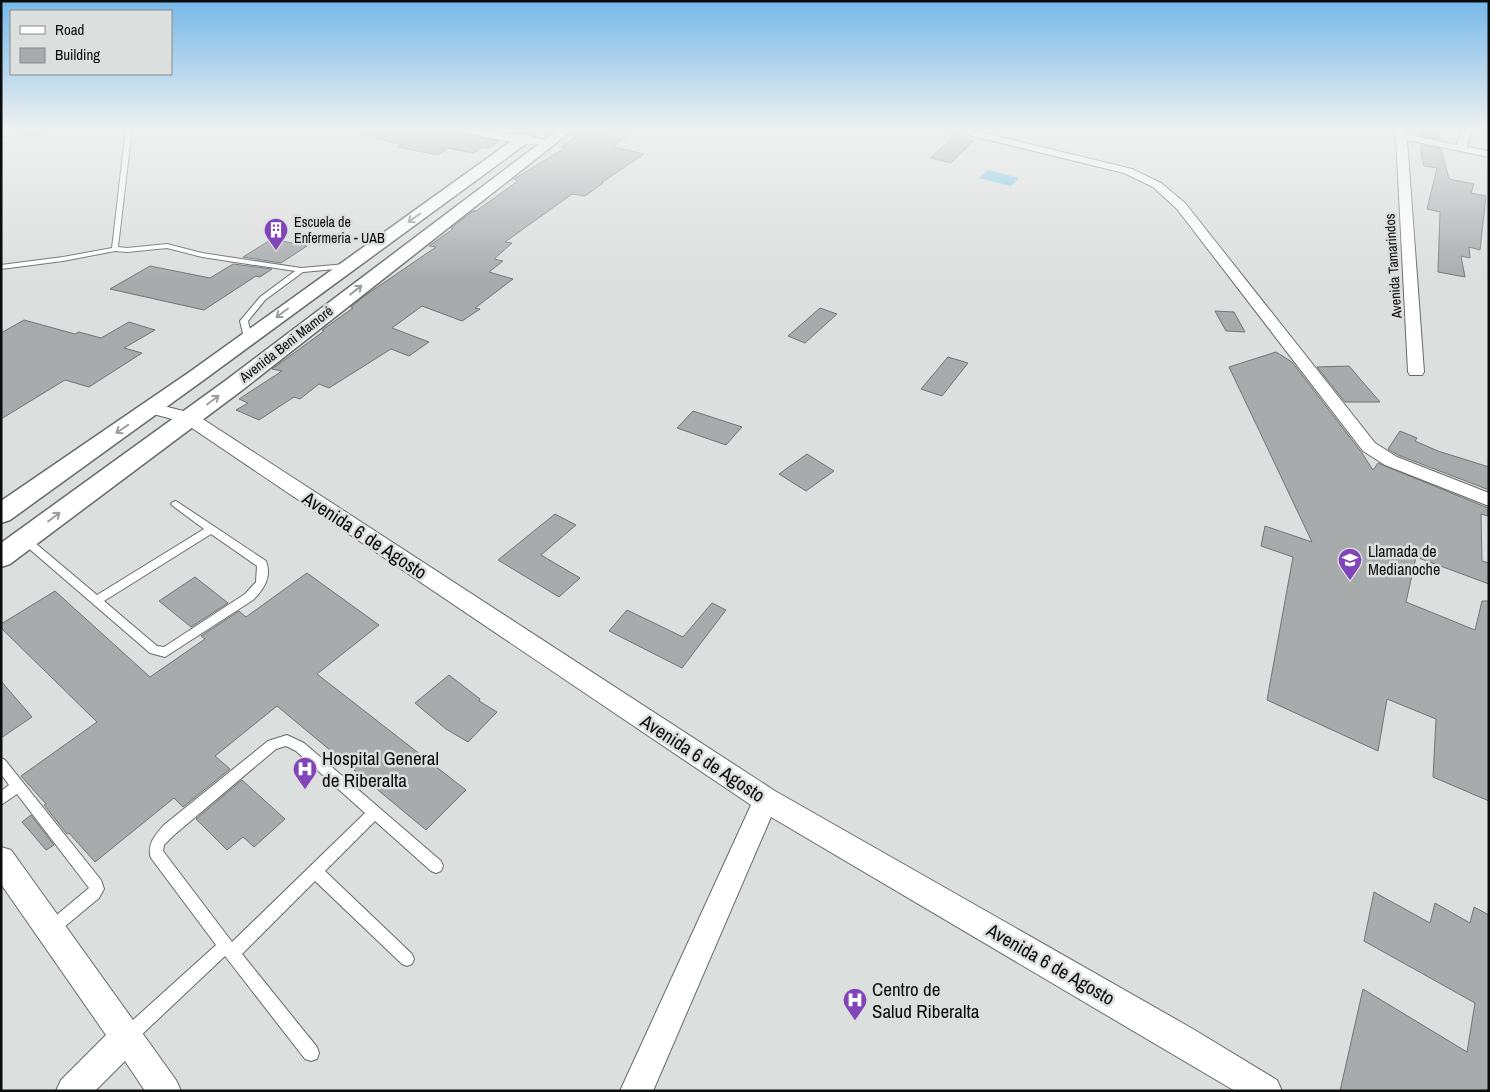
<svg xmlns="http://www.w3.org/2000/svg" width="1490" height="1092" font-family="'Archivo Narrow',sans-serif">
	<style>
		.water { fill: #6bbfea }
		.building { fill: #a7abac; stroke: #707474 }
		.lines { fill: none; stroke-linecap: round; stroke-linejoin: round }
		.service-casing { stroke: #666a69; stroke-width: 2 }
		.minor-casing { stroke: #666a69; stroke-width: 2 }
		.tertiary-casing { stroke: #666a69; stroke-width: 3 }
		.service { fill: #fff; fill-rule: evenodd }
		.minor { fill: #fff; fill-rule: evenodd }
		.tertiary { fill: #fff; fill-rule: evenodd }
		.oneway { stroke: #9d9e9e }
		.labels { text-anchor: middle; dominant-baseline: central; stroke-width: 5; stroke-linejoin: round; paint-order: stroke }
		.far-poi-label { font-size: 14px; fill: #0b0c0c; stroke: #dbdfde; text-anchor: start }
		.far-street-label { font-size: 14px; fill: #0b0c0c; stroke: #dbdfde }
		.poi-label { font-size: 16px; fill: #0b0c0c; stroke: #dbdfde; text-anchor: start }
		.near-street-label { font-size: 19px; fill: #0b0c0c; stroke: #dbdfde }
		.near-poi-label { font-size: 19px; fill: #0b0c0c; stroke: #dbdfde; text-anchor: start }
	</style>
	<rect width="100%" height="100%" fill="#dbdfde"/>
	<polygon class="water" points="988,170 1019,178 1011,186 979,178"/>
	<g class="building">
		<polygon points="361,128 448,128 455,133 499,141 489,148 484,147 473,153 448,148 438,155 398,147 403,145 360,134"/>
		<polygon points="1422,128 1438,128 1439,139 1421,136"/>
		<polygon points="585,130 626,136 613,147 644,154 601,183 603,183 585,196 572,194 505,242 512,243 494,259 503,261 489,272 513,279 475,308 480,309 462,321 422,306 392,328 429,342 409,356 391,349 329,388 319,384 300,399 294,397 259,420 236,410 248,403 239,399 282,371 272,369 324,331 322,330 353,308 351,307 363,297 436,247 429,246 453,229 451,228 473,211 476,211 518,181 514,179 565,148 561,147"/>
		<polygon points="954,136 973,141 951,163 931,158"/>
		<polygon points="1421,145 1441,149 1449,179 1474,184 1471,193 1486,196 1480,250 1469,247 1470,258 1461,256 1465,277 1438,272 1440,212 1427,209 1437,168 1424,166 1421,154"/>
		<polygon points="272,239 307,246 281,263 243,257"/>
		<polygon points="233,264 272,269 260,277 256,276 204,310 110,289 150,266 210,278"/>
		<polygon points="820,308 837,314 805,343 788,336"/>
		<polygon points="1215,311 1234,312 1245,332 1226,331"/>
		<polygon points="24,320 75,334 79,332 101,338 129,322 155,330 124,348 142,353 89,387 65,380 1,419 1,333"/>
		<polygon points="1276,352 1292,362 1362,453 1373,470 1378,463 1488,508 1488,516 1481,514 1482,561 1489,563 1489,584 1416,557 1406,602 1475,630 1482,601 1489,601 1489,801 1433,777 1436,719 1387,699 1378,751 1267,700 1293,557 1261,546 1265,526 1312,542 1229,367"/>
		<polygon points="948,357 968,363 942,396 921,389"/>
		<polygon points="1349,366 1380,402 1345,402 1317,367"/>
		<polygon points="693,411 742,427 726,445 677,428"/>
		<polygon points="1400,431 1417,438 1415,441 1438,451 1489,467 1489,490 1398,455 1388,449"/>
		<polygon points="807,454 834,471 806,491 779,474"/>
		<polygon points="555,514 576,525 541,555 580,578 559,597 498,560"/>
		<polygon points="307,573 379,625 317,674 466,790 426,830 277,706 215,756 230,769 183,807 174,798 95,862 69,833 67,834 44,805 46,804 21,776 97,722 1,628 1,624 55,591 150,677 205,639 201,636 239,611 246,617"/>
		<polygon points="195,577 228,603 191,627 159,601"/>
		<polygon points="712,603 726,610 682,668 609,631 627,610 683,637"/>
		<polygon points="449,675 480,699 479,701 497,712 468,742 446,729 415,703"/>
		<polygon points="1,681 32,717 1,738"/>
		<polygon points="242,780 285,819 254,847 243,837 227,850 196,819"/>
		<polygon points="31,815 54,845 46,850 22,822"/>
		<polygon points="1374,892 1430,923 1435,903 1470,923 1474,907 1489,915 1489,1091 1340,1091 1363,989 1467,1052 1475,1003 1364,941"/>
	</g>
	<g class="lines">
		<defs>
			<g id="service">
				<polygon points="126,128 132,128 118,247 127,248 167,244 202,253 301,268 346,264 349,266 346,268 303,272 265,300 248,321 252,338 248,340 244,338 240,321 260,297 295,271 202,257 167,248 127,252 115,251 63,261 1,269 1,265 63,257 112,248"/>
				<path d="M176,501L266,561C272,577 264,589 253,600L165,657L150,653L19,540L20,537H28L97,595L204,529L173,506L171,504L173,502ZM211,534L257,566L256,582L245,594L164,647L157,646L104,601Z"/>
				<path d="M287,735L304,743L441,861L443,866L441,871L436,873L431,871L375,821L325,871L412,954L414,959L412,964L407,966L402,964L315,881L242,954L317,1047L319,1053L317,1059L311,1061L305,1059L225,956L135,1041L129,1043L123,1041L121,1035L123,1029L216,945L151,858C146,845 156,834 164,825L268,741ZM286,746L296,751L365,813L232,942L163,851L164,845L174,835L276,749Z"/>
				<polygon points="1,758 5,760 101,880 104,889 99,898 57,933 52,935 47,933 45,928 47,923 89,888 17,794 1,805 1,791 9,785 1,774"/>
			</g>
			<g id="minor">
				<polygon points="24,128 51,128 46,131 1,137 1,131"/>
				<path d="M450,128C461,127 550,138 554,142C545,151 471,134 455,131Z"/>
				<polygon points="947,128 964,128 1132,169 1161,183 1185,203 1375,443 1397,457 1489,493 1489,506 1385,465 1363,451 1177,209 1153,187 1124,173 948,130"/>
				<polygon points="1393,128 1403,128 1405,134 1457,145 1462,128 1472,128 1467,147 1489,151 1489,157 1407,140 1424,372 1422,375 1410,375 1408,372 1396,136"/>
				<polygon points="152,403 195,414 775,791 1193,1029 1277,1080 1282,1091 1235,1091 771,817 653,1091 620,1091 751,805 183,422 146,412 144,408 146,404"/>
				<polygon points="1,847 11,850 176,1080 181,1091 145,1091 125,1061 95,1091 56,1091 61,1080 106,1035 1,884"/>
			</g>
			<g id="tertiary">
				<polygon points="560,128 575,128 241,391 10,564 1,567 1,543 225,381"/>
				<polygon points="526,133 533,137 531,140 205,379 10,520 1,523 1,501 191,371 521,134"/>
			</g>
		</defs>
		<use href="#service" class="service-casing"/>
		<use href="#minor" class="minor-casing"/>
		<use href="#tertiary" class="tertiary-casing"/>
		<use href="#service" class="service"/>
		<use href="#minor" class="minor"/>
		<use href="#tertiary" class="tertiary"/>
	</g>
	<defs><path id="oneway-shaft" d="M-6 0H5M1.5-3L5.5 0L1.5 3" fill="none" stroke-width="1.6" stroke-linecap="round" stroke-linejoin="round" transform="scale(1.25)"/></defs>
	<g class="oneway">
		<use href="#oneway-shaft" transform="translate(414 218) rotate(144)"/>
		<use href="#oneway-shaft" transform="translate(356 290) rotate(-38)"/>
		<use href="#oneway-shaft" transform="translate(282 313) rotate(143)"/>
		<use href="#oneway-shaft" transform="translate(213 400) rotate(-37)"/>
		<use href="#oneway-shaft" transform="translate(122 429) rotate(146)"/>
		<use href="#oneway-shaft" transform="translate(54 517) rotate(-37)"/>
	</g>
	<linearGradient id="sky" x2="0" y2="1"><stop stop-color="#76b8e9"/><stop offset="0.46" stop-color="#eff1f0"/><stop offset="1" stop-color="#eff1f0" stop-opacity="0"/></linearGradient>
	<rect width="1490" height="281" fill="url(#sky)"/>
	<defs>
		<symbol id="building-pin" viewBox="-11 -11 22 30"><path d="M0 17L-7.5 6A9.5 9.5 0 1 1 7.5 6Z" fill="#8244b9" stroke="#dbdfde"/><path d="M-4-6H4V6H1V3H-1V6H-4ZM-2.5-4.3h1.7v1.8h-1.7ZM.8-4.3h1.7v1.8H.8ZM-2.5-1h1.7V.8h-1.7ZM.8-1h1.7V.8H.8Z" fill="#fff"/></symbol>
		<symbol id="university-pin" viewBox="-11 -11 22 30"><path d="M0 17L-7.5 6A9.5 9.5 0 1 1 7.5 6Z" fill="#8244b9" stroke="#dbdfde"/><path d="M0-5L7-2L0 1L-7-2ZM-4 1L0 2.5L4 1V4Q0 6-4 4Z" fill="#fff"/></symbol>
		<symbol id="hospital-pin" viewBox="-11 -11 22 30"><path d="M0 17L-7.5 6A9.5 9.5 0 1 1 7.5 6Z" fill="#8244b9" stroke="#dbdfde"/><path d="M-5-5h3v3.5h4V-5h3V5h-3V1.5h-4V5h-3Z" fill="#fff"/></symbol>
	</defs>
	<g fill-rule="evenodd">
		<use href="#building-pin" x="262" y="216" width="28" height="38"/>
		<use href="#university-pin" x="1336" y="546" width="28" height="38"/>
		<use href="#hospital-pin" x="291" y="755" width="28" height="38"/>
		<use href="#hospital-pin" x="841" y="986" width="28" height="38"/>
	</g>
	<g class="labels">
		<g class="far-poi-label">
			<text x="294" y="222">Escuela de<tspan x="294" dy="16">Enfermeria - UAB</tspan></text>
		</g>
		<g class="far-street-label">
			<text transform="translate(1393 266) rotate(-94)">Avenida Tamarindos</text>
			<text transform="translate(286 344) rotate(-38)">Avenida Beni Mamoré</text>
		</g>
		<g class="poi-label">
			<text x="1368" y="551">Llamada de<tspan x="1368" dy="18">Medianoche</tspan></text>
		</g>
		<g class="near-street-label">
			<text transform="translate(365 535) rotate(33)">Avenida 6 de Agosto</text>
			<text transform="translate(703 758) rotate(33)">Avenida 6 de Agosto</text>
			<text transform="translate(1051 964) rotate(30)">Avenida 6 de Agosto</text>
		</g>
		<g class="near-poi-label">
			<text x="322" y="758">Hospital General<tspan x="322" dy="22">de Riberalta</tspan></text>
			<text x="872" y="989">Centro de<tspan x="872" dy="22">Salud Riberalta</tspan></text>
		</g>
	</g>
	<rect width="1490" height="1092" fill="none" stroke="#0b0c0c" stroke-width="5"/>
	<rect x="10" y="10" width="162" height="65" fill="#dbdfde" stroke="#888b8a"/>
	<rect x="20" y="26" width="25" height="8" fill="#ffffff" stroke="#888b8a"/>
	<text x="55" y="35" font-size="15" fill="#0b0c0c">Road</text>
	<rect x="20" y="48" width="25" height="15" fill="#a7abac" stroke="#888b8a"/>
	<text x="55" y="60" font-size="15" fill="#0b0c0c">Building</text>
</svg>
